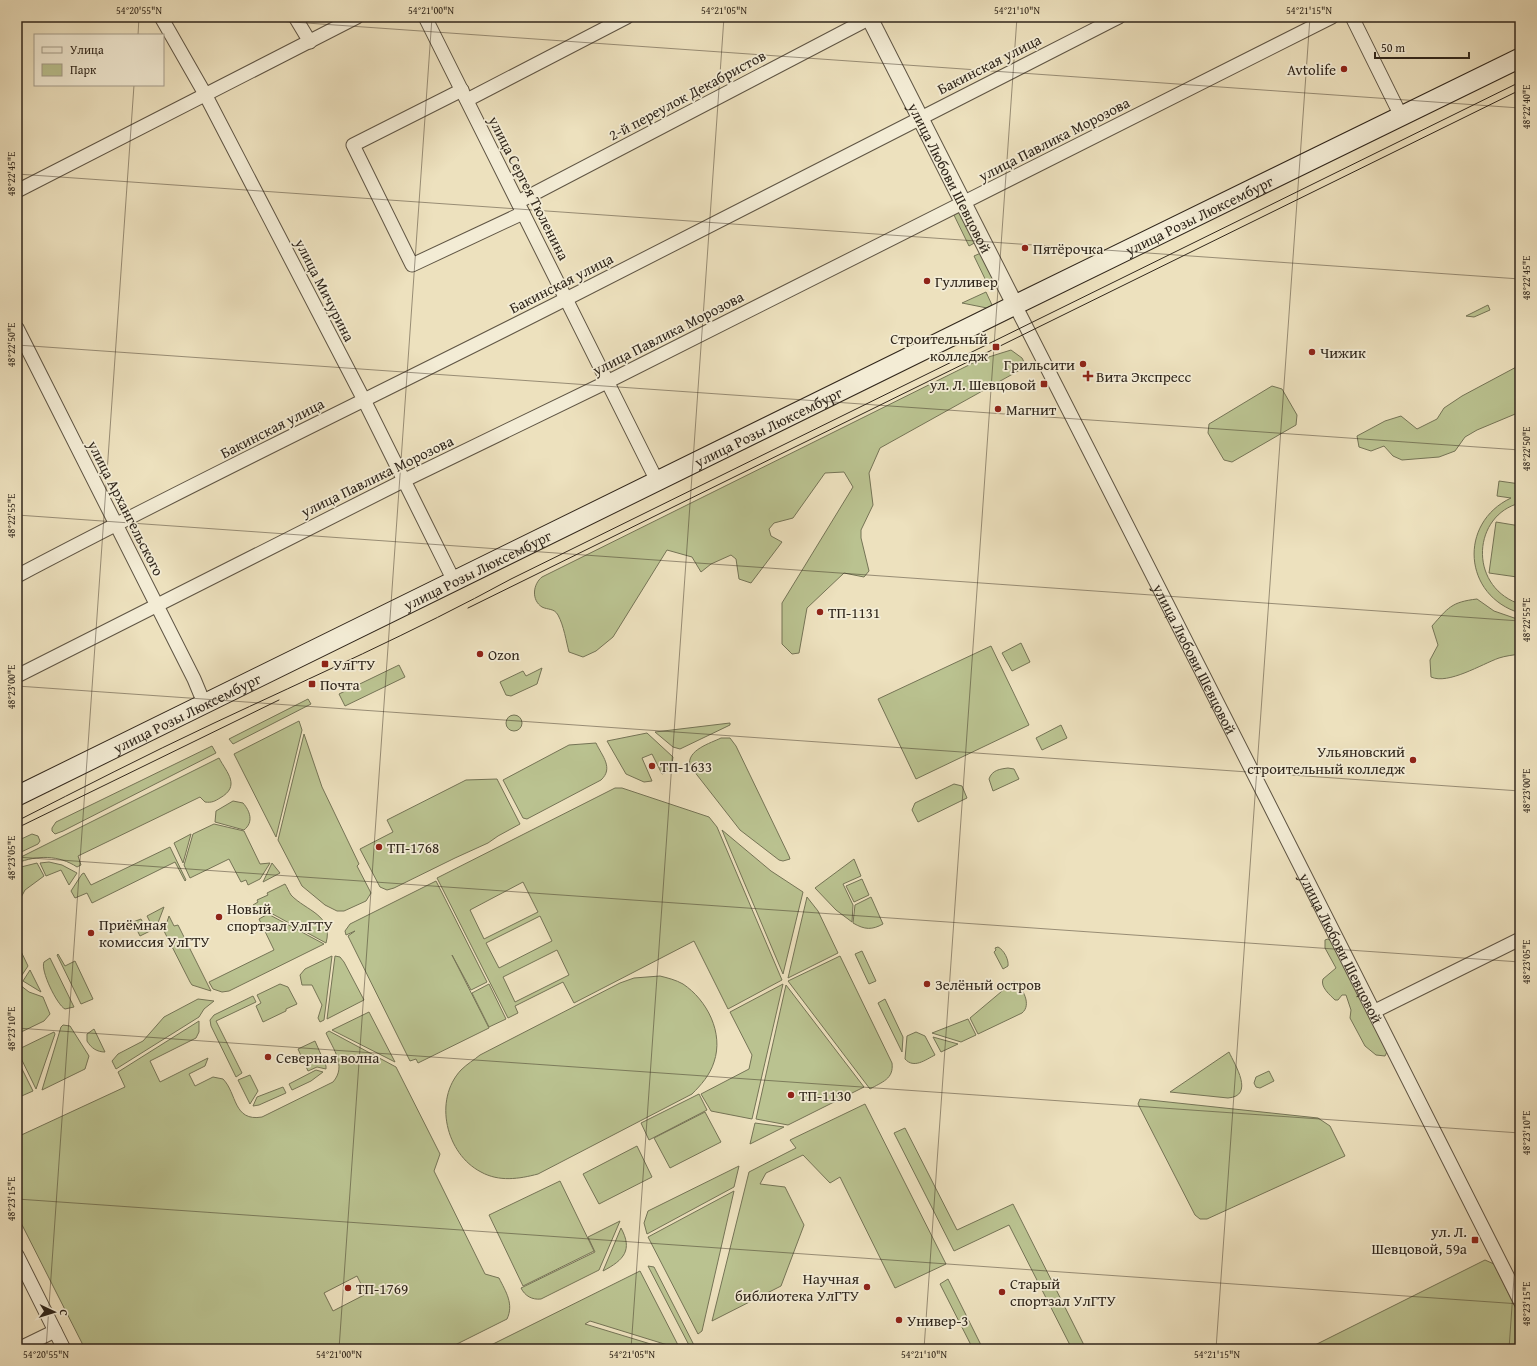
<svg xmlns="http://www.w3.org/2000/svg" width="1537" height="1366" font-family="'Gentium Book Plus',serif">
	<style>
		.green { fill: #bac290; stroke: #757456; fill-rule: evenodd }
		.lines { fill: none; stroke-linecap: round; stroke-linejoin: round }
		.minor-casing { stroke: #5f5544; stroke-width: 15 }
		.tertiary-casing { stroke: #5f5544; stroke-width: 18 }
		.secondary-casing { stroke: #30261b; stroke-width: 21 }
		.minor { stroke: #f3ecd5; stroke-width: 13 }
		.tertiary { stroke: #f3ecd5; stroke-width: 16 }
		.secondary { stroke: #f3ecd5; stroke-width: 19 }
		.tram { stroke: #30261b; stroke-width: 1 }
		.ticks { fill: none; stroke: #30261b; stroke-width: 1; stroke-opacity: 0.45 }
		.poi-dot { fill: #8f2418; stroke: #f3ecd5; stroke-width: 1.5 }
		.labels { text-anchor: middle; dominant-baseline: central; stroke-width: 3.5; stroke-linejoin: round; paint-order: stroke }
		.street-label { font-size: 15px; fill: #30261b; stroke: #f3ecd5 }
		.poi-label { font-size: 15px; fill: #30261b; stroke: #f3ecd5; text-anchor: start }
		.neatline { fill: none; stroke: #30261b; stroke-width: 1.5 }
		.ticks-label { font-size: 10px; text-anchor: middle; fill: #30261b }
	</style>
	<rect width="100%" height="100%" fill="#ede1be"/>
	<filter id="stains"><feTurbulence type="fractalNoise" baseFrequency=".005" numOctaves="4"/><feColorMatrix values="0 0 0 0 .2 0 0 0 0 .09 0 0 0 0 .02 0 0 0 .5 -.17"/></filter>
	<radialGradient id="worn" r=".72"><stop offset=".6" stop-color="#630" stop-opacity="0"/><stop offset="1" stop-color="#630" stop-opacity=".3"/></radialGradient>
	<g class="green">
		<polygon points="961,206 978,241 969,246 952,211"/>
		<polygon points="983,252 998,280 988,285 974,256"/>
		<polygon points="986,292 992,305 987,308 962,303"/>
		<polygon points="1488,305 1490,310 1474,317 1466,316"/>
		<path d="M1011,350L1022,358L1025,364L1020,370L880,448L869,473L873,505L861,530V538L869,571L864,577L844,573L807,608L799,653L792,654L782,644V603L853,487L844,472L825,473L793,518L774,523L769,529L771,536L782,542L751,583L739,579L736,559L731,555L711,564L701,572L692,557L667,550L613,637L596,651L583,657L569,652C566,641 564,626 558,615C554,608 548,610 542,607C531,600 533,584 542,577L979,360Z"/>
		<polygon points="1520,365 1520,412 1477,430 1465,437 1455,451 1439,457 1402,460 1393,456 1384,446 1371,451 1359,447 1357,436 1385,421 1401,416 1417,429 1437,419 1444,408 1462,396"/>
		<polygon points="1272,386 1282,389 1297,415 1296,425 1232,462 1224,460 1208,433 1209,424"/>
		<path d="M1499,481L1520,484V503C1473,515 1468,584 1517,603L1520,583V613C1463,596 1458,523 1511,498L1497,496Z"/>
		<polygon points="1496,522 1520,526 1520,560 1517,577 1489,573"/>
		<path d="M1477,599L1494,611L1520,620V654C1513,655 1505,656 1499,658C1482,664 1448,685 1431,677L1430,660L1438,645L1432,626C1448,608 1451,602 1477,599Z"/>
		<polygon points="1021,643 1030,662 1012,671 1002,653"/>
		<polygon points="991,646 1029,725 916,779 878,699"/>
		<polygon points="399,665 405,677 345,706 339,694"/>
		<polygon points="542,668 537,684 511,696 506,695 500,682 523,671 526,676"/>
		<polygon points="308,699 311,704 233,744 229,739"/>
		<circle cx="514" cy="723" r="8"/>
		<polygon points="299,721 302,730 276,837 234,754"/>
		<polygon points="730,723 730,725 680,749 673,747 655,732"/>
		<polygon points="1061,725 1067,738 1042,750 1036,738"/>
		<polygon points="647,733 673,757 671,770 662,774 652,754 642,758 652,781 644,782 626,774 607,741"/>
		<polygon points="304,734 322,787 359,864 357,866 371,893 366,901 344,911 337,911 325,905 302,886 278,840"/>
		<path d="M721,738H730L736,746L789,856L790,859L783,861L779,860L740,830L690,766C686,750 711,743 721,738Z"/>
		<path d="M596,743C602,756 614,768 601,780L527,819L523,818L503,780L569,745Z"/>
		<polygon points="212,746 216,753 63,831 55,834 52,831 52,828 56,822"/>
		<path d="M219,758C227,773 241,786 220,798C215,801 212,803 205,802L200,797L78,856L81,865L77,867C59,855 37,855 17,863V859Z"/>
		<path d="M1008,768L1014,769L1019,779L993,791L989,779C992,770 1000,769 1008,768Z"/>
		<polygon points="497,779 520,824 498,836 488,843 455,858 394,888 387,890 380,887 360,849 393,832 387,820 466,780"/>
		<polygon points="954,784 962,786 967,798 918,822 912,810 915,803"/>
		<path d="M615,788H622L709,817L717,827L782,980L728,1009L694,941L574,1003L563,982L515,1006L518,1013L508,1018L437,878ZM523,882L538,912L484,939L470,910ZM540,916L552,941L499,968L486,943ZM557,950L569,975L515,1002L503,977Z"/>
		<path d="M233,801L243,803C250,811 254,822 244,830L215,822L216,811Z"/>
		<polygon points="214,824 244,831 260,864 270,863 260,879 248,885 246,880 241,882 229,859 190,878 184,865 193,834"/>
		<polygon points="722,830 771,871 803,892 783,974"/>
		<polygon points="32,834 38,836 40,841 38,844 17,854 17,841"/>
		<polygon points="191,834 183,863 174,843"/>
		<polygon points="170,847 186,880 185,881 175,862 92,903 87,893 75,898 71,891 82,874 84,873 91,885"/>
		<polygon points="854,859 861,876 843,884 853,905 852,922 836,910 815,888"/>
		<polygon points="49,862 62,865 77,873 69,885 61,870 46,876 40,863"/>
		<polygon points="37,863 44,876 25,890 17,905 17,868"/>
		<polygon points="272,863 280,873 263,882"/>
		<polygon points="862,879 869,895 854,902 846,886"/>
		<polygon points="436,881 487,982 471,990 452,955 489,1028 418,1063 416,1059 410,1061 348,936 355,931 346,935 345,931 350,924"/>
		<path d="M285,884C287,887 289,892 291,895C306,911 334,915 326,943L267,911L266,908L260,911L258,908L255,910L253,905L258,902L257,900L268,895L267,893Z"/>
		<polygon points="807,897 818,911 838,953 788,978"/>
		<path d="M871,897L883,924C872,930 865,930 853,923L855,905Z"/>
		<polygon points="164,907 156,928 140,936 133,922 141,919 144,925 150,922 147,916"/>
		<polygon points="268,914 324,944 229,991 222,992 213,989 209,982 274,950 259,919"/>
		<polygon points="169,916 174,926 178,925 211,991 192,985 190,982 164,931"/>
		<path d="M1328,939L1332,942L1387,1052L1385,1056L1376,1055L1365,1046L1350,1018L1351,1010L1346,995H1342L1338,1000H1335C1330,995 1320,987 1323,979L1336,968L1325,948V940Z"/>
		<polygon points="17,943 28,966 20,978 17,975"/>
		<path d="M998,947C1004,950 1009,960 1008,966L1003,969L994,952L996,950L995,948Z"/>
		<polygon points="862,951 876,981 869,984 855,954"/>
		<polygon points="58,954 65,966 75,961 93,999 81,1004 57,955"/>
		<polygon points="332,956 324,1020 320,1022 318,1018 322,1005 312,985 302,985 300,975 305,969"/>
		<polygon points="335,956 340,957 344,962 364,1000 327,1019"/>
		<path d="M840,956L892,1063C894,1079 882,1082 870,1089L788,981Z"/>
		<path d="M50,958L74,1007L65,1009C57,1005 40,970 44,962Z"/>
		<polygon points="30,970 41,992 23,981"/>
		<path d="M660,976C668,978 676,980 683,984C707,1000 724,1033 714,1062C710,1075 701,1085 692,1094L538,1174C519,1179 499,1182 481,1172C446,1154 433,1100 461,1070C467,1064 474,1060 480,1055L620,983L634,978Z"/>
		<path d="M1014,981C1023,988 1032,1005 1022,1013L978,1034L970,1018Z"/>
		<polygon points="280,984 288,987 297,1004 286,1009 286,1011 263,1022 256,1006 261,1003 257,995"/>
		<polygon points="489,984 506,1019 489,1027 472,993"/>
		<polygon points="783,984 752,1119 711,1111 701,1094 749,1069 752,1055 730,1012"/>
		<polygon points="20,985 29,992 43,997 50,1014 44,1021 17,1034 17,990"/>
		<polygon points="786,985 864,1087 788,1125 756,1119"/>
		<polygon points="253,996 256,1002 216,1021 242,1073 236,1077 211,1026 210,1020 214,1015"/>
		<polygon points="198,999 214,1001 204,1009 199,1017 116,1069 112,1061 118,1054 143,1041 164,1017"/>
		<polygon points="885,999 903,1037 902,1052 878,1003"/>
		<polygon points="369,1012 395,1062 332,1030"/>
		<polygon points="968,1019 976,1035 961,1042 932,1033"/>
		<path d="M199,1021V1032L196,1038L150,1061L160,1082L208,1058L205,1066L189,1074L195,1086L213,1077L223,1079C237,1093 233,1122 262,1117L333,1082C347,1066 333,1049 326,1033L329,1031L396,1067L440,1154L434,1171L485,1274L499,1278C506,1292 514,1304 507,1319L447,1349H85L17,1215V1137L125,1087L118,1072ZM357,1276L366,1294L333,1311L324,1293Z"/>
		<polygon points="63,1025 70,1026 89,1056 85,1069 42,1090 61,1027"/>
		<path d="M94,1029L105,1052C97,1052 91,1048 87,1041V1034Z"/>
		<polygon points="54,1032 55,1034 36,1089 17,1050"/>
		<path d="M916,1032L925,1036L935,1055C925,1060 914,1069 905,1059L907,1036Z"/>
		<polygon points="933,1037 958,1044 941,1052"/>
		<polygon points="315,1041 326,1066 326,1069 317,1067 308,1071 298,1049"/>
		<path d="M1229,1052C1235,1065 1255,1096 1228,1098L1170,1092Z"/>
		<polygon points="17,1059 33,1091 17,1098"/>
		<polygon points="316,1070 323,1072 311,1081 292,1090 289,1084"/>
		<polygon points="1269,1071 1274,1081 1260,1088 1256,1087 1254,1083 1256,1077"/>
		<polygon points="250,1075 258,1091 250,1104 238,1080"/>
		<polygon points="283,1087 286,1093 259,1105 253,1106 257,1097"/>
		<polygon points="699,1094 707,1110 649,1140 641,1123"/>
		<polygon points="1140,1099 1318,1118 1330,1126 1345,1156 1207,1219 1200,1219 1195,1215 1138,1104"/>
		<polygon points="865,1104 946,1264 895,1288 840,1177 830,1183 803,1155 766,1173 760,1184 785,1187 804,1225 781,1286 712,1321 749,1172 796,1148 790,1140"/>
		<polygon points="705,1112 721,1142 670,1168 654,1138"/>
		<polygon points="755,1123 784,1127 750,1144"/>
		<polygon points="905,1128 957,1230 1013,1204 1086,1349 1072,1349 1009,1225 954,1251 894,1133"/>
		<polygon points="637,1146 652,1177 599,1204 583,1174"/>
		<polygon points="739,1166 734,1187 647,1234 644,1223 648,1211"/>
		<polygon points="560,1181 594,1251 523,1286 489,1215"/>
		<polygon points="734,1191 702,1331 698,1334 648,1237"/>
		<path d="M620,1221L599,1270L541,1299C532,1300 525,1296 521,1288L595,1252L588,1237Z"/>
		<path d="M621,1228C633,1250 624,1260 603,1271Z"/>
		<polygon points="1485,1260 1494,1264 1520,1317 1520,1349 1307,1349"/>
		<polygon points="648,1266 654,1267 696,1349 691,1349"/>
		<polygon points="640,1271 678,1345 674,1347 590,1321 585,1324 667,1349 486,1349 485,1348"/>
		<polygon points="948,1279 983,1349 973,1349 940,1284"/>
	</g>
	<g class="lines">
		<defs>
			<g id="minor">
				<polyline points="161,17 205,94 364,400 454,581"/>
				<polyline points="295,17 310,42"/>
				<polyline points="425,17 657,481"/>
				<polyline points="1352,17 1401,116"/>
				<polyline points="462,90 353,145 412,265 523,213"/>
				<polyline points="467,100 627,17"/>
				<polyline points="17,191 357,17"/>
				<polyline points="518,202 872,17"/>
				<path id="s1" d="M1015,305C1185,636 1352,969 1520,1301"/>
				<polyline points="17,328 194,679 204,703"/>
				<path d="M17,576C198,480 383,392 566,299C750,205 934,110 1119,17"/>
				<polyline points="17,676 405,480 607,382 1332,17"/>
				<polyline points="1375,1011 1520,939"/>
				<polyline points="17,1255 64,1349"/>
				<polyline points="18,1349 55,1331"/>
			</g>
			<g id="tertiary">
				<path id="s2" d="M869,17L1015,305"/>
			</g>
			<g id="secondary">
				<path id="s3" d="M17,796L1015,305L1520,58"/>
			</g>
		</defs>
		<use href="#minor" class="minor-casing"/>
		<use href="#tertiary" class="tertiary-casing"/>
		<use href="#secondary" class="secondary-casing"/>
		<use href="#minor" class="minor"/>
		<use href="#tertiary" class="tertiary"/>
		<use href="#secondary" class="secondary"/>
		<g class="tram">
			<polyline points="468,608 1520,90"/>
			<path d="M17,821C82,788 146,755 212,724C312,677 414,632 511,579L1520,82"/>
			<polyline points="17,828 279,700"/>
		</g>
	</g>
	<path class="ticks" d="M221,17L1520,108M138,35L139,17M17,174L1520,279M17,345L1520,450M17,515L1520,621M17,686L1520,791M17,857L1520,962M17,1028L1520,1133M17,1199L1520,1304M46,1349L134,85M339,1349L432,17M631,1349L724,17M924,1349L1017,17M1216,1349L1310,17M1509,1349L1520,1192"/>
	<g class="poi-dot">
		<circle cx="1344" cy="69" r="4"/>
		<circle cx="1025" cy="248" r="4"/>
		<circle cx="927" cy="281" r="4"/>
		<rect x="992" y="343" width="8" height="8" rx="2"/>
		<circle cx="1312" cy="352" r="4"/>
		<circle cx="1083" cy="364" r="4"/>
		<path d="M1086 370h4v4h4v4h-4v4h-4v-4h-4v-4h4z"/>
		<rect x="1040" y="380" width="8" height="8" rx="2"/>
		<circle cx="998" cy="409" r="4"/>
		<circle cx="820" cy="612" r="4"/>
		<circle cx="480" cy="654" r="4"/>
		<rect x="321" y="660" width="8" height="8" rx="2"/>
		<rect x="308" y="680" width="8" height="8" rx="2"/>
		<circle cx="1413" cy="760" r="4"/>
		<circle cx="652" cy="766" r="4"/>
		<circle cx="379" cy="847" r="4"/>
		<circle cx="219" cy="917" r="4"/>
		<circle cx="91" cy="933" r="4"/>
		<circle cx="927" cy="984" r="4"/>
		<circle cx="268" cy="1057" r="4"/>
		<circle cx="791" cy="1095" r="4"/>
		<rect x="1471" y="1236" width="8" height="8" rx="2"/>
		<circle cx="867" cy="1287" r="4"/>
		<circle cx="348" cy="1288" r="4"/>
		<circle cx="1002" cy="1292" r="4"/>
		<circle cx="899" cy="1320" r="4"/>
	</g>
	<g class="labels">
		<g class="street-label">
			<text transform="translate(989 64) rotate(-27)">Бакинская улица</text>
			<text transform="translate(687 95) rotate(-28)">2-й переулок Декабристов</text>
			<text transform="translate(1054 139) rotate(-27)">улица Павлика Морозова</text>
			<text stroke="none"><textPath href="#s2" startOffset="180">улица Любови Шевцовой</textPath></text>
			<text transform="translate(529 188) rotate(63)">улица Сергея Тюленина</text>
			<text stroke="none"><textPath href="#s3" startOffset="1317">улица Розы Люксембург</textPath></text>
			<text transform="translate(561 283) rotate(-27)">Бакинская улица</text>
			<text transform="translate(325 290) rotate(63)">улица Мичурина</text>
			<text transform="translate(668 333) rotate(-27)">улица Павлика Морозова</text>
			<text stroke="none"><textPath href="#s3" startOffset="837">улица Розы Люксембург</textPath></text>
			<text transform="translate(272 428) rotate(-27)">Бакинская улица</text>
			<text transform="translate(377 476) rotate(-26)">улица Павлика Морозова</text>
			<text transform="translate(126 508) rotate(63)">улица Архангельского</text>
			<text stroke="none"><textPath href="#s3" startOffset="513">улица Розы Люксембург</textPath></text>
			<text stroke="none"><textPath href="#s1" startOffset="397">улица Любови Шевцовой</textPath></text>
			<text stroke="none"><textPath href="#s3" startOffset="189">улица Розы Люксембург</textPath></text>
			<text stroke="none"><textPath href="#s1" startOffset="721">улица Любови Шевцовой</textPath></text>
		</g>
		<g class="poi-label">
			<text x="1336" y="69" text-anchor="end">Avtolife</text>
			<text x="1033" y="248">Пятёрочка</text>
			<text x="935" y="281">Гулливер</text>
			<text x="988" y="338" text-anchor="end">Строительный<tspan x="988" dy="17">колледж</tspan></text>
			<text x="1320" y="352">Чижик</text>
			<text x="1075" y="364" text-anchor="end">Грильсити</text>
			<text x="1096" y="376">Вита Экспресс</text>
			<text x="1036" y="384" text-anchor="end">ул. Л. Шевцовой</text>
			<text x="1006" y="409">Магнит</text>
			<text x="828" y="612">ТП-1131</text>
			<text x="488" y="654">Ozon</text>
			<text x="333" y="664">УлГТУ</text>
			<text x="320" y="684">Почта</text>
			<text x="1405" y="751" text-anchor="end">Ульяновский<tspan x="1405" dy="17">строительный колледж</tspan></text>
			<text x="660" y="766">ТП-1633</text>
			<text x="387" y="847">ТП-1768</text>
			<text x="227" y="908">Новый<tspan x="227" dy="17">спортзал УлГТУ</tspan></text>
			<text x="99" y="924">Приёмная<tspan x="99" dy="17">комиссия УлГТУ</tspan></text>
			<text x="935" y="984">Зелёный остров</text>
			<text x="276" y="1057">Северная волна</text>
			<text x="799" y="1095">ТП-1130</text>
			<text x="1467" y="1231" text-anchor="end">ул. Л.<tspan x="1467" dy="17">Шевцовой, 59а</tspan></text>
			<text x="859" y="1278" text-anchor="end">Научная<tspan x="859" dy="17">библиотека УлГТУ</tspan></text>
			<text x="1010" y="1283">Старый<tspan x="1010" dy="17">спортзал УлГТУ</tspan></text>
			<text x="356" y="1288">ТП-1769</text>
			<text x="907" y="1320">Универ-3</text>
		</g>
	</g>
	<rect width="1537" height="1366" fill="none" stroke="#ede1be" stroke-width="44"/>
	<rect x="34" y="34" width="130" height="52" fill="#f3ecd5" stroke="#a59d8b"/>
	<rect x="42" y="47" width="20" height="6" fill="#f3ecd5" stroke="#a59d8b"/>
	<text x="70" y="54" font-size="12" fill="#30261b">Улица</text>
	<rect x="42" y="64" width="20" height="12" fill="#bac290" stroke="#a59d8b"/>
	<text x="70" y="74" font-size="12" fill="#30261b">Парк</text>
	<g transform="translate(54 1312) rotate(94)" stroke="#f3ecd5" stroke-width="3" paint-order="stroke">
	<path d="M0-3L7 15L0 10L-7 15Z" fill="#30261b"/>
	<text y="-6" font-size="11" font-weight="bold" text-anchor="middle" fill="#30261b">С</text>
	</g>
	<path d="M1375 52v6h94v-6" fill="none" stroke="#30261b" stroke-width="2"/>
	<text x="1381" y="52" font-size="12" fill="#30261b" stroke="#f3ecd5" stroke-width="3" paint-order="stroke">50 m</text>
	<rect x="22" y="22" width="1493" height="1322" class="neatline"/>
	<g class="ticks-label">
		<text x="139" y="14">54°20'55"N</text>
		<text x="431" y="14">54°21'00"N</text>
		<text x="724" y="14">54°21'05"N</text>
		<text x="1017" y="14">54°21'10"N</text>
		<text x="1309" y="14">54°21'15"N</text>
		<text transform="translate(1526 107) rotate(-90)" y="4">48°22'40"E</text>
		<text transform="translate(11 174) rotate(-90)" y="4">48°22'45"E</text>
		<text transform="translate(1526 278) rotate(-90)" y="4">48°22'45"E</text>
		<text transform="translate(11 345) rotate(-90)" y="4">48°22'50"E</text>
		<text transform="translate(1526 449) rotate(-90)" y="4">48°22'50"E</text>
		<text transform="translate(11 516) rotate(-90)" y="4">48°22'55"E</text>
		<text transform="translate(1526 620) rotate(-90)" y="4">48°22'55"E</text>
		<text transform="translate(11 687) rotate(-90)" y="4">48°23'00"E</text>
		<text transform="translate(1526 791) rotate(-90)" y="4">48°23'00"E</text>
		<text transform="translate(11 858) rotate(-90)" y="4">48°23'05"E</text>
		<text transform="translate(1526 962) rotate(-90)" y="4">48°23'05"E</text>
		<text transform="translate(11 1029) rotate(-90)" y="4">48°23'10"E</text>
		<text transform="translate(1526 1133) rotate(-90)" y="4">48°23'10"E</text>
		<text transform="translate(11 1199) rotate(-90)" y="4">48°23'15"E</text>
		<text transform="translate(1526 1304) rotate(-90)" y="4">48°23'15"E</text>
		<text x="46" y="1358">54°20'55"N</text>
		<text x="339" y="1358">54°21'00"N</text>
		<text x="632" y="1358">54°21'05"N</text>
		<text x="924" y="1358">54°21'10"N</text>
		<text x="1217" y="1358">54°21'15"N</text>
	</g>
	<rect width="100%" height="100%" filter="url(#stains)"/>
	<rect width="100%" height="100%" fill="url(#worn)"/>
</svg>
